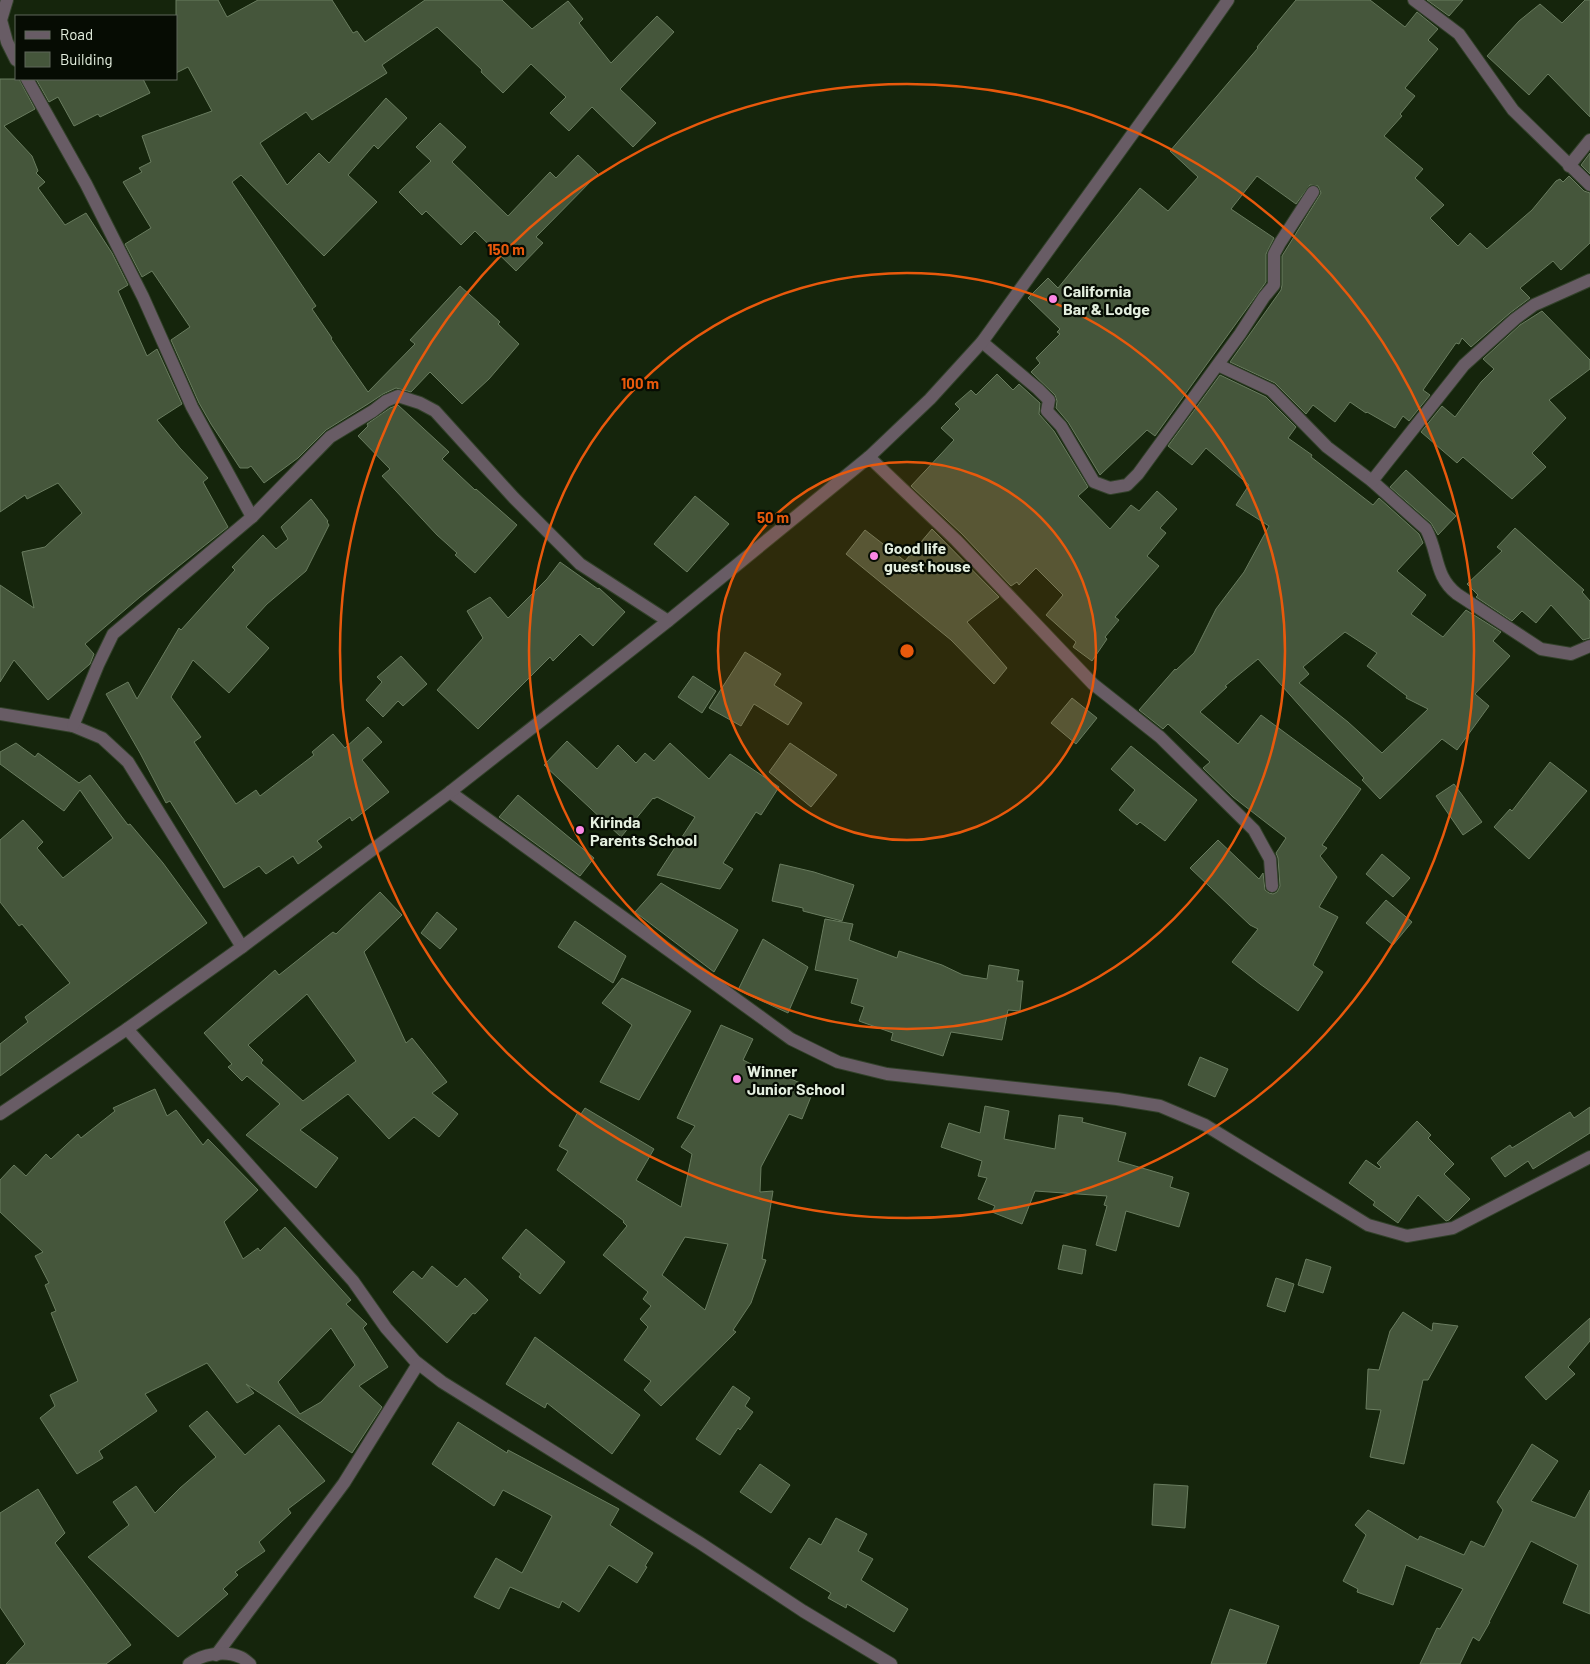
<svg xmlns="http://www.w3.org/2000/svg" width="1590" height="1664" font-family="Barlow,sans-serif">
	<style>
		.building { fill: #45563b; stroke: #697c5f; fill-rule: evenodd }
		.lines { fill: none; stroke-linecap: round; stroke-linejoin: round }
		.minor-casing { stroke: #32412a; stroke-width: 14 }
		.minor { stroke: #685c65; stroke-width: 12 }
		.ring { fill: none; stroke: #e8590c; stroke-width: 2.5 }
		.poi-dot { fill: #fb87e6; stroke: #060c03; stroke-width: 2 }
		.labels { text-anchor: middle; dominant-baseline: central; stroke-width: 4.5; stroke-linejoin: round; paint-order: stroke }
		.poi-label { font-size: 16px; font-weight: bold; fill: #e4efdf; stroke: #060c03; text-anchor: start }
		.centre { fill: #e8590c; stroke: #060c03; stroke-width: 2.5 }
		.ring-label { font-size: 15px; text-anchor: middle; font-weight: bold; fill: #e8590c; stroke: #060c03; stroke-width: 4.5; stroke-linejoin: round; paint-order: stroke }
	</style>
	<rect width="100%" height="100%" fill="#15250c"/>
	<g class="building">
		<polygon points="176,0 218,0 227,17 258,0 332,0 353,33 357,31 365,42 425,0 502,0 532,29 568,1 583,19 579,23 611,63 657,16 674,32 620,89 656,123 633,147 592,107 569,131 550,113 566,97 531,64 503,93 481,72 482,70 437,27 382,65 387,73 312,120 306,112 260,143 287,185 319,153 329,163 386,98 407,118 378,149 374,145 348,175 377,202 324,256 241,175 232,182 316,306 312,309 332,338 331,339 368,392 415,344 410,340 460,286 500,322 498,324 519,344 489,379 462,404 430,372 411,392 396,388 383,394 368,404 326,430 298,458 264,483 251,466 248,468 240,468 211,424 199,403 171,340 190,327 152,271 142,277 125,244 151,228 123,182 142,172 139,168 151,162 142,136 212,111 188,67 176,73"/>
		<polygon points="1296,0 1370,0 1405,27 1417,12 1438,29 1428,40 1438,49 1405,88 1415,96 1400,114 1402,116 1384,136 1423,169 1415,178 1444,205 1430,218 1458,246 1470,233 1487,249 1532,210 1556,181 1560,179 1563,182 1569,176 1584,191 1590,193 1590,243 1561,270 1553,261 1520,288 1530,298 1510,313 1471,347 1462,338 1459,344 1456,343 1423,390 1430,395 1409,421 1403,416 1395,428 1367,412 1366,413 1350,402 1335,422 1313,405 1306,414 1275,383 1230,362 1281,290 1282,285 1282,256 1321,193 1318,186 1310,185 1296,204 1257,176 1231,209 1274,238 1266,254 1266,282 1155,436 1147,430 1100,475 1068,422 1056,408 1057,401 1055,395 1031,372 1040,363 1036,358 1060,334 1057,332 1060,329 1028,298 1048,278 1058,288 1140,188 1168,211 1198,177 1170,151 1258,48 1257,47"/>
		<polygon points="1427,0 1463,0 1449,16"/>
		<polygon points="1585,0 1590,0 1590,117 1548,74 1529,95 1487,56 1519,21 1540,4 1562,23"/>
		<polygon points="0,79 19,79 35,109 4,126 32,156 38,171 36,173 45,182 38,188 65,225 86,213 112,253 128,285 118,291 147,356 157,349 182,404 157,420 180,448 208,478 203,482 228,527 140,597 85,644 94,654 90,664 48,700 14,660 0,682 0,585 34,608 22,552 45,547 82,513 58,483 27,499 25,495 0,512"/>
		<polygon points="36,79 143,79 150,93 100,117 98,114 74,126 58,97 49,102"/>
		<polygon points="440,123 466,147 452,162 508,216 550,172 556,178 578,155 598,174 536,237 543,243 516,271 475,231 461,245 426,211 422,215 399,192 431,161 416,147"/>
		<polygon points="1590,153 1590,174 1581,165"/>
		<polygon points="1542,311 1590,360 1590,369 1549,400 1566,418 1532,453 1546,467 1512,499 1463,457 1457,463 1421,432 1442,406 1455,417 1481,382 1494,369 1483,359 1520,325"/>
		<polygon points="997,374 1013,390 1019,384 1040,403 1039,414 1054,431 1088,487 1078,496 1110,529 1131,505 1139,511 1157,491 1177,509 1160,528 1166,533 1147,556 1159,566 1115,617 1119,620 1105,637 1107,639 1092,661 1073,647 1076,642 1046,615 1063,595 1036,568 1019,585 1017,582 1011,586 962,534 911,486 954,440 941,428 960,409 955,404 971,390 976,395"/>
		<path d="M1220,375L1266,397L1296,427L1288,438L1312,455L1311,457L1373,505L1379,498L1419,534L1423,543L1397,571L1426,595L1411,614L1443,637L1466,610L1501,632L1493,641L1510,656L1475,694L1489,706L1457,750L1442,739L1380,799L1362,780L1364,778L1258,659L1225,686L1227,687L1200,712L1238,744L1261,715L1361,789L1322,845L1327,848L1320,856L1337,877L1319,907L1338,917L1313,965L1323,972L1298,1011L1260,984L1232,962L1258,929L1250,925L1190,868L1218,840L1259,879L1263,873L1265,890L1269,893L1273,894L1277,892L1280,886L1278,858L1276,853L1286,838L1233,797L1203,768L1210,762L1168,724L1163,729L1139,710L1175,669L1176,670L1194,653L1216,609L1244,572L1269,526L1236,505L1249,485L1206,448L1192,465L1168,446ZM1345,632L1377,653L1367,666L1407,696L1406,698L1428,709L1382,753L1348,722L1299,683L1309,674L1303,667Z"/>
		<polygon points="398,405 449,452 442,459 475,490 476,489 517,525 475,573 455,555 457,553 437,535 382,476 390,469 358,436 368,426 367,424 390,408"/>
		<polygon points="1406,470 1456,516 1438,535 1431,523 1390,487"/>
		<polygon points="695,496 729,524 687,572 654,544"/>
		<polygon points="311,499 328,521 327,522 329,525 306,571 267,604 246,627 269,648 229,693 193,660 171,697 201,737 194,742 236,804 256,790 260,796 314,755 312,752 333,734 345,748 368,727 382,742 362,760 389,792 352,821 350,817 317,841 322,847 298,864 293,856 266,874 259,866 224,888 170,801 166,803 140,753 106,694 128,682 137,699 179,628 181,630 235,570 232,567 263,535 276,549 288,539 281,527"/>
		<polygon points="1515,528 1584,590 1582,592 1590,601 1590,638 1583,640 1551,605 1536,623 1522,611 1512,621 1476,597 1478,595 1467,584 1502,551 1497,547"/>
		<polygon points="932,529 999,597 967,622 1007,668 994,684 951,640 846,554 865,530 905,561"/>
		<polygon points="560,562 598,589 599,588 625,612 593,646 580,634 553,661 550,657 478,729 437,690 483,638 467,611 490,597 508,618 547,579"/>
		<polygon points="745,652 781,674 774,685 802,703 788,725 754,704 741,726 709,708"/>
		<polygon points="401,656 427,684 403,706 398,701 383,717 366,700 382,682 377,677"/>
		<polygon points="693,676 716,691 702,713 678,697"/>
		<polygon points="1072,698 1097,718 1076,744 1051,723"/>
		<polygon points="567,741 597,769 618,745 636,763 645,753 654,761 670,743 709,779 730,754 779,787 761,815 756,812 723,863 733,869 720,889 657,875 695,817 657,797 654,799 653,798 621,837 544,765"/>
		<polygon points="16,743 35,757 38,753 79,783 90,775 128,825 130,824 163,863 207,923 0,1076 0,1044 28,1022 25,1017 70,983 22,924 19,926 0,902 0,840 23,820 43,842 37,848 63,878 113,838 80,790 64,811 0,764 0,752"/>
		<polygon points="790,743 837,775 811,807 769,772"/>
		<polygon points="1131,746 1197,800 1165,841 1140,822 1137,825 1119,810 1135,790 1111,769"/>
		<polygon points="1550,762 1587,791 1529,859 1494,827 1510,809 1512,811"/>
		<polygon points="1454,784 1482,822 1463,835 1436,796"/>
		<polygon points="518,795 594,858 580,876 499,817"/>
		<polygon points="1382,854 1410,878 1393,897 1366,874"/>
		<polygon points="780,864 814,872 854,885 842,921 803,911 803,908 772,901"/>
		<polygon points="661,883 738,930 714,972 635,912"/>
		<path d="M380,892L402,915L364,952L406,1043L412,1038L447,1082L432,1093L458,1114L439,1137L414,1117L389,1139L348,1094L300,1130L338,1158L316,1188L246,1135L280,1104L247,1076L242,1081L228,1067L232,1064L204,1033L275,970L279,975L333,932L336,934ZM307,994L356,1061L303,1101L261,1063L263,1060L248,1045Z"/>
		<polygon points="1386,900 1412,922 1393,945 1366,923"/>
		<polygon points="437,912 457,929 440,949 421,933"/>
		<polygon points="825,919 853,924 849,940 897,958 899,951 942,965 963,975 987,979 989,965 1019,970 1017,981 1023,981 1020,1011 1008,1010 1002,1040 951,1032 943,1056 891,1040 893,1033 859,1021 864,1007 851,1003 858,979 815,970"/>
		<polygon points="575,921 626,956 613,983 558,947"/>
		<polygon points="763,939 808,967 788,1013 738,990"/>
		<polygon points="622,978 691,1011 639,1100 600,1082 632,1025 602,1003"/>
		<path d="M721,1025L753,1039L743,1060L782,1079L784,1076L814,1089L802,1119L789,1114L761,1167L760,1192L773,1191L762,1259L766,1260L751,1303L733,1330L736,1332L661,1406L644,1390L651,1381L624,1360L648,1327L640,1319L651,1306L643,1299L648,1292L603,1255L627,1226L623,1222L624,1221L557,1170L568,1151L559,1146L578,1112L581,1114L585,1108L654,1149L636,1180L681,1207L692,1154L681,1147L695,1126L677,1118ZM685,1237L728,1244L705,1310L662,1275Z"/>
		<polygon points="1200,1057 1228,1069 1215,1097 1188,1085"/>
		<path d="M155,1089L167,1116L176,1110L203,1145L208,1139L258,1190L224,1222L243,1259L258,1248L260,1251L285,1227L351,1300L346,1304L367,1324L363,1328L388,1367L359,1386L382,1407L352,1453L246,1384L254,1393L237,1403L207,1363L145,1394L157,1411L99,1451L103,1458L77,1474L40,1418L55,1406L50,1395L78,1381L51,1313L56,1311L45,1285L49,1283L35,1256L43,1252L0,1212V1180L14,1165L26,1176L46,1154L51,1159L78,1134L81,1138L115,1111L113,1108ZM331,1328L355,1365L321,1402L300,1414L278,1382Z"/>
		<polygon points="985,1106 1009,1111 1004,1139 1055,1149 1059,1115 1083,1118 1082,1122 1126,1133 1118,1161 1173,1177 1170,1187 1189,1193 1179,1227 1126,1211 1116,1251 1096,1245 1107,1206 1104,1205 1107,1196 1035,1191 1022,1224 992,1212 995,1206 978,1199 987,1178 978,1176 982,1161 941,1147 949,1123 980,1133"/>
		<polygon points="1590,1107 1590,1133 1533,1169 1528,1161 1505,1177 1491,1158 1510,1145 1512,1148 1570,1112 1574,1118"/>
		<polygon points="1417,1121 1431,1135 1428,1138 1454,1164 1444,1174 1470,1199 1449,1220 1446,1221 1418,1195 1398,1223 1373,1205 1375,1202 1349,1183 1366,1160 1379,1169 1381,1167 1377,1163"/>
		<polygon points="526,1229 565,1262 540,1294 519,1277 521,1274 502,1258"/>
		<polygon points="1063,1245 1086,1250 1082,1274 1058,1269"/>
		<polygon points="1306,1259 1331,1267 1323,1293 1298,1285"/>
		<polygon points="432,1266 457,1287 465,1278 488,1300 475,1314 473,1313 447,1343 393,1292 413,1271 422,1279"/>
		<polygon points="1276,1278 1294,1284 1285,1312 1267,1306"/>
		<polygon points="1403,1312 1432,1331 1433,1323 1458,1326 1428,1380 1423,1380 1404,1464 1370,1457 1381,1410 1366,1409 1368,1369 1379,1370 1390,1331"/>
		<polygon points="1590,1318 1590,1341 1568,1367 1575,1374 1546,1400 1525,1377"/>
		<polygon points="535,1337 640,1415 612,1454 547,1403 545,1408 506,1384"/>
		<polygon points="733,1386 750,1398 745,1406 753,1412 740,1430 738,1428 720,1455 696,1439"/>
		<polygon points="207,1411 245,1455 279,1425 325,1481 288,1509 291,1513 259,1542 265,1551 235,1572 238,1575 223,1589 228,1594 178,1637 88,1557 129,1525 113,1502 136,1486 155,1513 180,1488 216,1457 189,1426"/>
		<polygon points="458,1422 507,1453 508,1450 619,1509 610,1525 653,1553 645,1566 647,1567 637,1583 609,1565 579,1612 562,1601 559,1608 510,1587 499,1609 474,1597 496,1558 522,1573 552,1516 503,1490 494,1506 432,1464"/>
		<polygon points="1532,1444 1558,1461 1531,1501 1575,1518 1590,1490 1590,1614 1563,1603 1578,1565 1531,1541 1489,1622 1490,1622 1479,1641 1473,1637 1460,1664 1420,1664 1437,1628 1440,1629 1463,1589 1406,1565 1393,1605 1357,1592 1358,1589 1343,1581 1366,1535 1355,1525 1368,1510 1418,1540 1420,1536 1464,1555 1471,1541 1484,1547 1503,1510 1497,1502"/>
		<polygon points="760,1464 790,1485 771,1513 740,1492"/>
		<polygon points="1154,1484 1188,1486 1185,1528 1152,1525"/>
		<polygon points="38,1489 65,1533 55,1543 131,1645 106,1664 6,1664 25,1644 0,1607 0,1513"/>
		<polygon points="836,1518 867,1534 858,1551 873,1559 861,1580 908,1609 894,1632 847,1604 846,1608 828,1598 831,1593 790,1568 809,1538 821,1545"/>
		<polygon points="1230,1609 1279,1626 1266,1664 1211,1664"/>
	</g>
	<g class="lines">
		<defs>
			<g id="minor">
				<polyline points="7,0 1,20 7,42 16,60"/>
				<polyline points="1414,0 1459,34 1513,110 1590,185"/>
				<polyline points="27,79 86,184 143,297 192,407 252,517"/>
				<polyline points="1569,166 1590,140"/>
				<polyline points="982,342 1038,389 1049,400 1047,411 1061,426 1094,482 1110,488 1127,485 1138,474 1240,334 1264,297 1274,285 1274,254 1280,243 1313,192"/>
				<path d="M1218,365L1271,390L1327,447L1372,481L1426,529C1439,553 1434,576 1457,594L1541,649L1571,654L1590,646"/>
				<polyline points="869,457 956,540 1093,684 1160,737 1254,830 1270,859 1272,886"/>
				<polyline points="1372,481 1464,365 1515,319 1534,305 1590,280"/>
				<polyline points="0,714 73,726 102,738 128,762 242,947"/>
				<polyline points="73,726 98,665 113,634 252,517 330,437 373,411 386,401 398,396 420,403 435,411 514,498 580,564 668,621"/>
				<polyline points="450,792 791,1039 838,1062 887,1074 1117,1099 1160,1106 1205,1125 1368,1225 1407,1236 1453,1228 1590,1157"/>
				<polyline points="127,1029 353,1281 386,1328 415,1361 442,1382 700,1543 803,1611 891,1664"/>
				<polyline points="0,1114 127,1029 242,947 450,792 668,621 869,457 930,399 982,342 1183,64 1228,0"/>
				<polyline points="216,1655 344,1483 418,1364"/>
				<path d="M189,1664C202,1654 225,1650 240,1657C244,1658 247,1662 250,1664"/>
			</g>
		</defs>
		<use href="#minor" class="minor-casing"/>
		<use href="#minor" class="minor"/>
	</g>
	<circle cx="907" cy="651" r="189" fill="#e8590c" fill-opacity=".12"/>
	<g class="ring">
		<circle cx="907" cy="651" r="189"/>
		<circle cx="907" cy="651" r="378"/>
		<circle cx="907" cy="651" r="567"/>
	</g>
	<g class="poi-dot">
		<circle cx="1053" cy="299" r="5"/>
		<circle cx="874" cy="556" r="5"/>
		<circle cx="580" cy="830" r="5"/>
		<circle cx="737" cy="1079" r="5"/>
	</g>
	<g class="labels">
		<g class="poi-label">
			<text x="1063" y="290">California<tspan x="1063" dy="18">Bar &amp; Lodge</tspan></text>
			<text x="884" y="547">Good life<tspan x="884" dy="18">guest house</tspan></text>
			<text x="590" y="821">Kirinda<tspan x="590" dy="18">Parents School</tspan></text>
			<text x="747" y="1070">Winner<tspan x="747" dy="18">Junior School</tspan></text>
		</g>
	</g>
	<circle cx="907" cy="651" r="8" class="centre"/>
	<g class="ring-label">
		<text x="506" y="255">150 m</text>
		<text x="640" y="389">100 m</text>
		<text x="773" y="523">50 m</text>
	</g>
	<rect x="15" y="15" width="162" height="65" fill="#060c03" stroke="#5f675b"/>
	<rect x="25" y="31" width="25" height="8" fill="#685c65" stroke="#5f675b"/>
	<text x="60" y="40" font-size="15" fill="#e4efdf">Road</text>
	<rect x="25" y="52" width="25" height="15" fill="#45563b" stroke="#5f675b"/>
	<text x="60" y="65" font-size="15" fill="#e4efdf">Building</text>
</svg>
